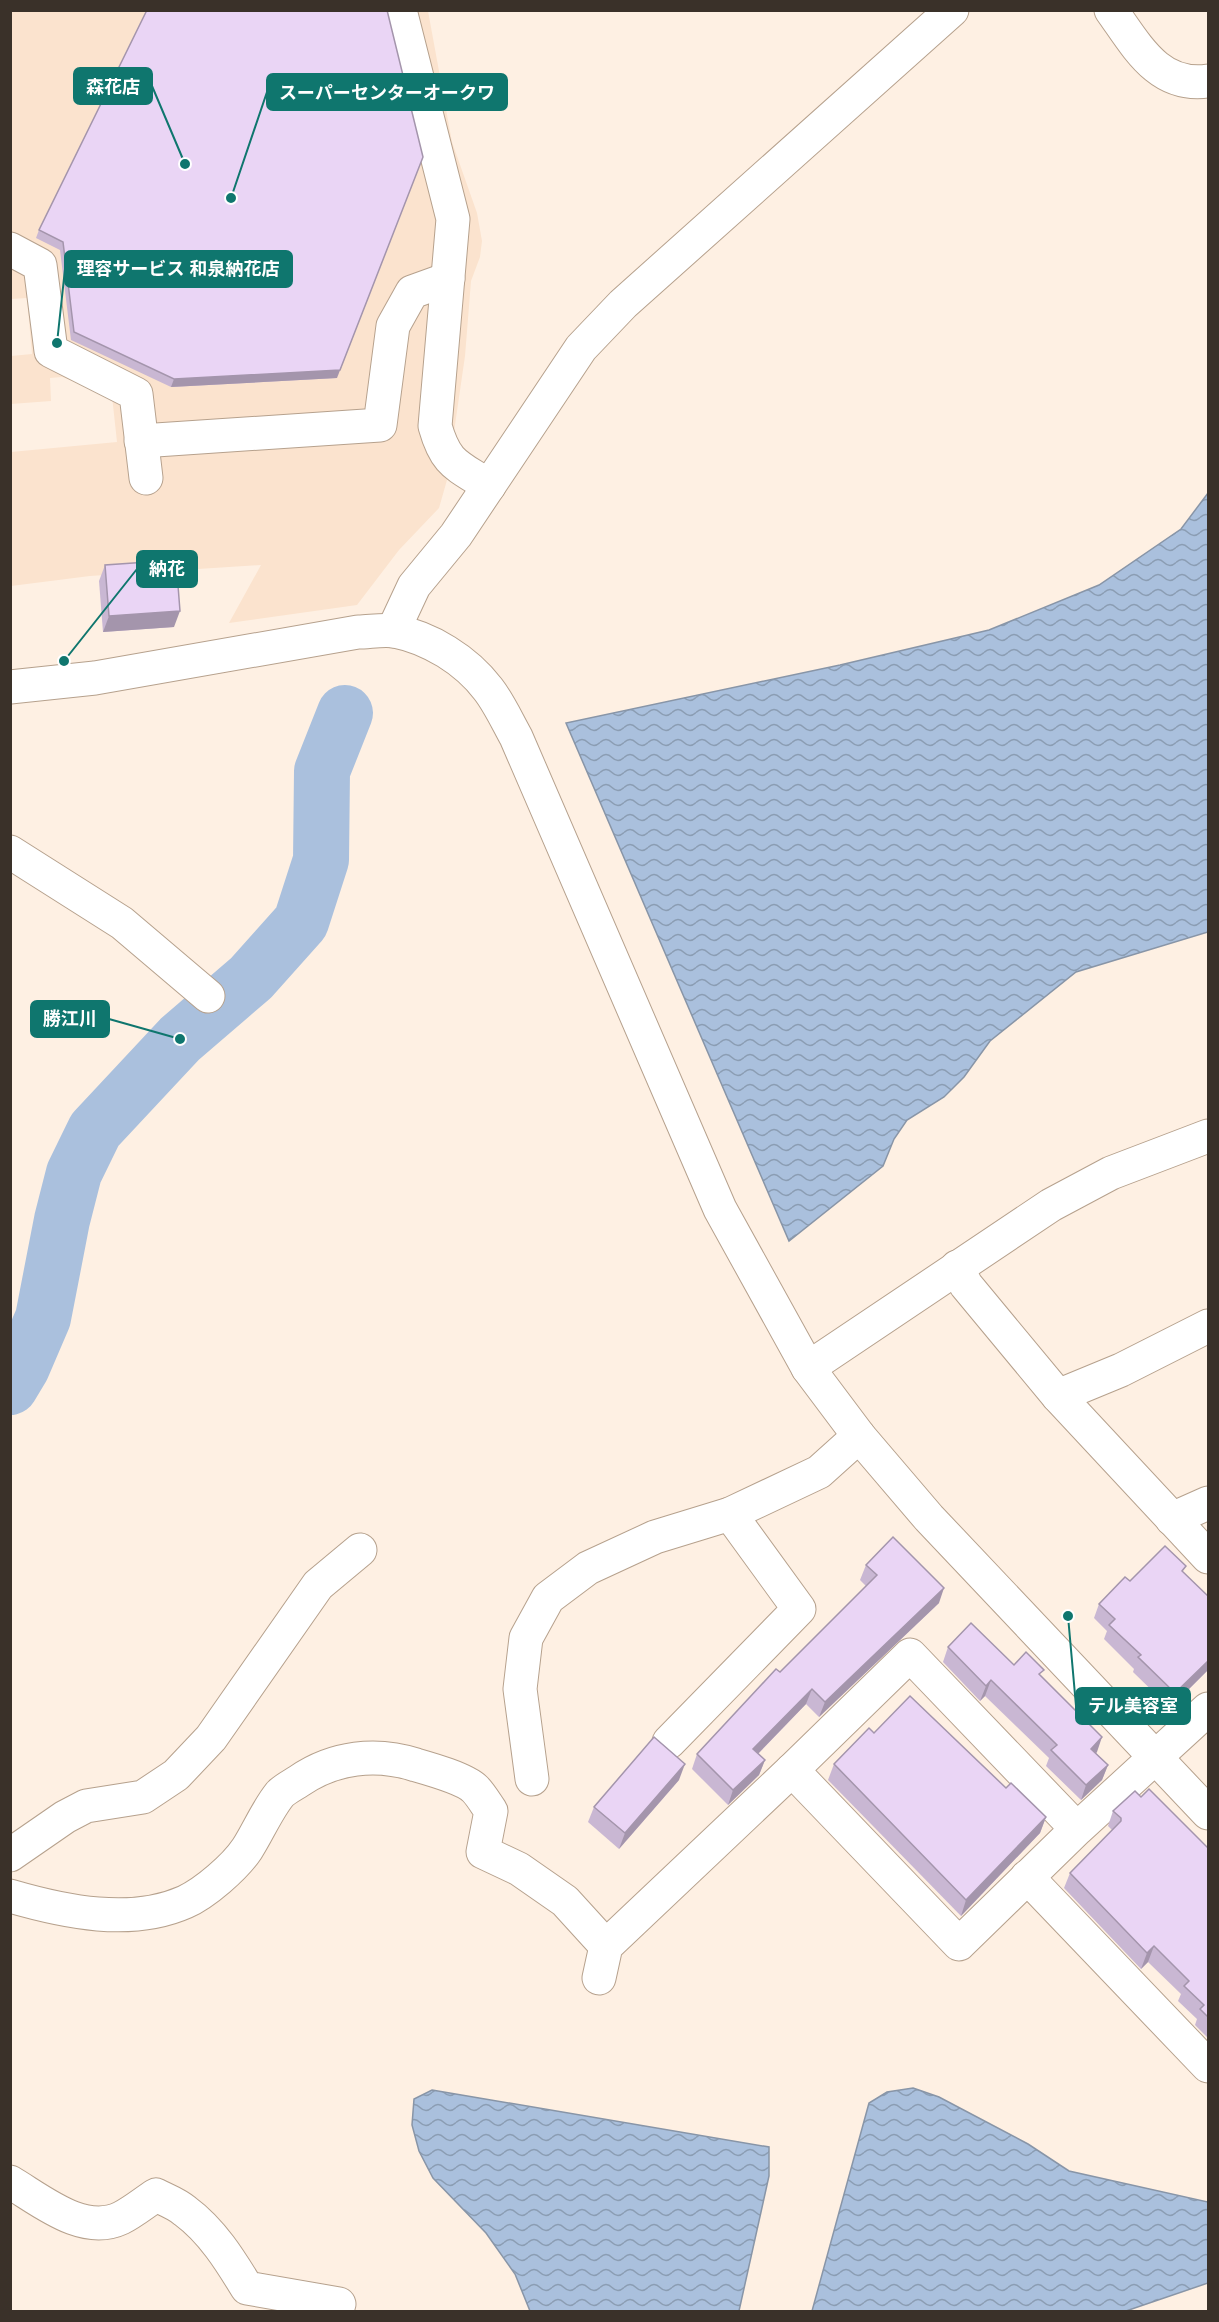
<svg xmlns="http://www.w3.org/2000/svg" width="1219" height="2322" font-family="Arial,'Noto Sans JP',sans-serif">
	<style>
		.built { fill: #fbe3ce }
		.water { fill: url(#water-waves); stroke: #8895a7; stroke-width: 1.5 }
		.lines { fill: none; stroke-linecap: round; stroke-linejoin: round }
		.river { stroke: #aac0dd; stroke-width: 56 }
		.minor-casing { stroke: #b6a18d; stroke-width: 35 }
		.minor { stroke: #fff; stroke-width: 33 }
		.wall { fill: #c9b7d3 }
		.shaded-wall { fill: #a495ac }
		.building { fill: #ead5f5; stroke: #a495ac; stroke-width: 1.5 }
		.leader { fill: none; stroke: #0f766e; stroke-width: 2 }
		.callout-dot { fill: #0f766e; stroke: #fff; stroke-width: 2 }
		.callout { fill: #0f766e; stroke: #0f766e; stroke-width: 2 }
		.callout-label { font-size: 18px; text-anchor: middle; font-weight: bold; fill: #fff }
	</style>
	<defs>
		<pattern id="water-waves" width="16" height="10" patternUnits="userSpaceOnUse" patternTransform="scale(1.5)"><rect width="16" height="10" fill="#aac0dd"/><path d="M0 5q4-4 8 0t8 0" fill="none" stroke="#8b9db3"/></pattern>
	</defs>
	<rect width="100%" height="100%" fill="#fef0e3"/>
	<polygon class="built" points="11,11 428,11 452,142 477,213 482,241 480,257 471,281 465,356 447,480 439,508 399,550 357,605 229,623 261,565 90,576 11,586 11,452 117,442 112,396 62,377 50,378 51,401 11,404 11,356 32,354 27,298 11,299"/>
	<g class="water">
		<polygon points="1208,493 1208,932 1076,972 990,1041 964,1077 944,1097 907,1120 894,1139 883,1166 789,1241 566,723 840,665 989,630 1099,585 1181,529"/>
		<polygon points="913,2088 939,2097 1028,2144 1069,2171 1208,2202 1208,2283 1126,2311 812,2311 869,2103 887,2092"/>
		<polygon points="432,2090 769,2147 769,2176 739,2311 530,2311 515,2274 486,2233 433,2178 419,2151 412,2125 414,2099"/>
	</g>
	<g class="lines">
		<polyline class="river" points="10,1387 22,1367 43,1318 62,1220 74,1173 95,1130 180,1039 251,978 301,922 321,860 322,771 345,713"/>
		<defs>
			<g id="minor">
				<path d="M400,10L453,219L435,426C446,465 457,465 489,486"/>
				<path d="M1111,10C1137,46 1158,88 1208,81"/>
				<polyline points="10,249 40,265 51,351 136,394 146,478"/>
				<polyline points="141,441 380,425 393,326 412,292 448,279"/>
				<polyline points="393,631 414,586 456,535 581,348 623,304 952,10"/>
				<path d="M10,687L95,678L358,632C369,632 383,629 395,631C430,638 466,660 488,689C499,703 507,721 516,737L720,1209L808,1368L859,1436L929,1518L1208,1813"/>
				<polyline points="10,852 122,923 208,996"/>
				<polyline points="957,1267 966,1285 1058,1396 1208,1557"/>
				<polyline points="808,1368 1051,1205 1111,1173 1208,1136"/>
				<polyline points="1058,1396 1121,1370 1208,1326"/>
				<polyline points="1172,1519 1208,1503"/>
				<polyline points="669,1742 799,1609 730,1514"/>
				<polyline points="532,1779 520,1689 526,1638 548,1598 588,1568 655,1537 730,1514 819,1472 859,1436"/>
				<polyline points="1077,1829 910,1655 792,1770 959,1944 1077,1829 1208,1709"/>
				<polyline points="10,1855 65,1817 86,1806 143,1797 176,1775 211,1738 318,1585 360,1550"/>
				<polyline points="1027,1877 1208,2066"/>
				<path d="M10,1896C65,1912 131,1926 185,1902C205,1893 235,1867 247,1849C258,1832 267,1810 280,1794C285,1789 293,1785 299,1781C334,1757 376,1752 416,1765C430,1769 465,1779 475,1789C481,1795 486,1804 491,1811L483,1852L519,1869L565,1901L606,1946"/>
				<polyline points="599,1978 606,1946 792,1770"/>
				<path d="M10,2182C42,2201 83,2236 121,2218C133,2212 145,2202 156,2195C166,2200 177,2204 185,2211C212,2231 230,2260 247,2288L339,2304"/>
			</g>
		</defs>
		<use href="#minor" class="minor-casing"/>
		<use href="#minor" class="minor"/>
	</g>
	<g class="wall">
		<polygon points="39,230 337,378 171,387 71,340 60,250 36,238"/>
		<polygon points="105,565 174,627 103,632 99,581"/>
		<polygon points="866,1565 939,1603 819,1717 806,1704 758,1754 765,1760 759,1775 728,1805 692,1769 697,1754 780,1672 866,1586 860,1580"/>
		<polygon points="1184,1573 1209,1597 1209,1669 1170,1708 1133,1672 1134,1669 1104,1639 1107,1631 1094,1618 1099,1604 1130,1581"/>
		<polygon points="948,1647 1014,1665 1041,1676 1097,1752 1096,1753 1108,1765 1102,1780 1081,1800 1046,1766 1049,1758 985,1696 980,1701 943,1662"/>
		<polygon points="874,1733 1006,1788 1046,1817 1040,1833 961,1916 828,1780 834,1764"/>
		<polygon points="679,1780 619,1849 588,1822 594,1807"/>
		<polygon points="1141,1797 1209,1849 1209,2039 1195,2025 1197,2019 1178,2001 1181,1994 1148,1962 1141,1969 1064,1888 1070,1873 1112,1830 1108,1826 1113,1811"/>
	</g>
	<g class="shaded-wall">
		<polygon points="423,157 337,378 171,387 174,379"/>
		<polygon points="180,611 174,627 103,632 109,616"/>
		<polygon points="944,1588 939,1603 819,1717 825,1702"/>
		<polygon points="1209,1660 1209,1669 1170,1708 1175,1693"/>
		<polygon points="991,1680 985,1696 980,1701 986,1686"/>
		<polygon points="812,1689 806,1704 748,1764 753,1749"/>
		<polygon points="1102,1737 1097,1752 1085,1764 1091,1749"/>
		<polygon points="765,1760 759,1775 728,1805 733,1790"/>
		<polygon points="685,1764 679,1780 619,1849 625,1833"/>
		<polygon points="1108,1765 1102,1780 1081,1800 1086,1785"/>
		<polygon points="1046,1817 1040,1833 961,1916 966,1900"/>
		<polygon points="1154,1946 1148,1962 1141,1969 1147,1953"/>
	</g>
	<g class="building">
		<polygon points="147,10 387,10 423,157 340,370 174,379 74,332 63,242 39,230"/>
		<polygon points="176,560 180,611 109,616 105,565"/>
		<polygon points="893,1537 944,1588 825,1702 812,1689 753,1749 765,1760 733,1790 697,1754 776,1669 780,1672 877,1575 866,1565"/>
		<polygon points="1165,1546 1186,1566 1182,1571 1209,1597 1209,1660 1175,1693 1138,1657 1141,1655 1109,1625 1115,1619 1099,1604 1125,1577 1130,1581"/>
		<polygon points="971,1623 1014,1665 1026,1652 1044,1670 1039,1674 1102,1737 1091,1749 1108,1765 1086,1785 1051,1750 1057,1745 991,1680 986,1686 948,1647"/>
		<polygon points="910,1696 1006,1788 1011,1783 1046,1817 966,1900 834,1764 869,1728 874,1733"/>
		<polygon points="654,1737 685,1764 625,1833 594,1807"/>
		<polygon points="1149,1789 1209,1849 1209,2018 1200,2009 1204,2005 1184,1986 1189,1981 1154,1946 1147,1953 1070,1873 1121,1821 1121,1818 1113,1811 1135,1791 1141,1797"/>
	</g>
	<path class="leader" d="M185 164L152 86M231 198L267 92M57 343L65 269M64 661L137 569M180 1039L109 1019M1068 1616L1076 1706"/>
	<g class="callout-dot">
		<circle cx="185" cy="164" r="6"/>
		<circle cx="231" cy="198" r="6"/>
		<circle cx="57" cy="343" r="6"/>
		<circle cx="64" cy="661" r="6"/>
		<circle cx="180" cy="1039" r="6"/>
		<circle cx="1068" cy="1616" r="6"/>
	</g>
	<g class="callout">
		<rect x="74" y="68" width="78" height="36" rx="6"/>
		<rect x="267" y="74" width="240" height="36" rx="6"/>
		<rect x="65" y="251" width="227" height="36" rx="6"/>
		<rect x="137" y="551" width="60" height="36" rx="6"/>
		<rect x="31" y="1001" width="78" height="36" rx="6"/>
		<rect x="1076" y="1688" width="114" height="36" rx="6"/>
	</g>
	<g class="callout-label">
		<text x="113" y="93">森花店</text>
		<text x="387" y="99">スーパーセンターオークワ</text>
		<text x="178" y="275">理容サービス 和泉納花店</text>
		<text x="167" y="575">納花</text>
		<text x="70" y="1025">勝江川</text>
		<text x="1133" y="1712">テル美容室</text>
	</g>
	<rect width="1219" height="2322" fill="none" stroke="#3a3129" stroke-width="24"/>
</svg>
